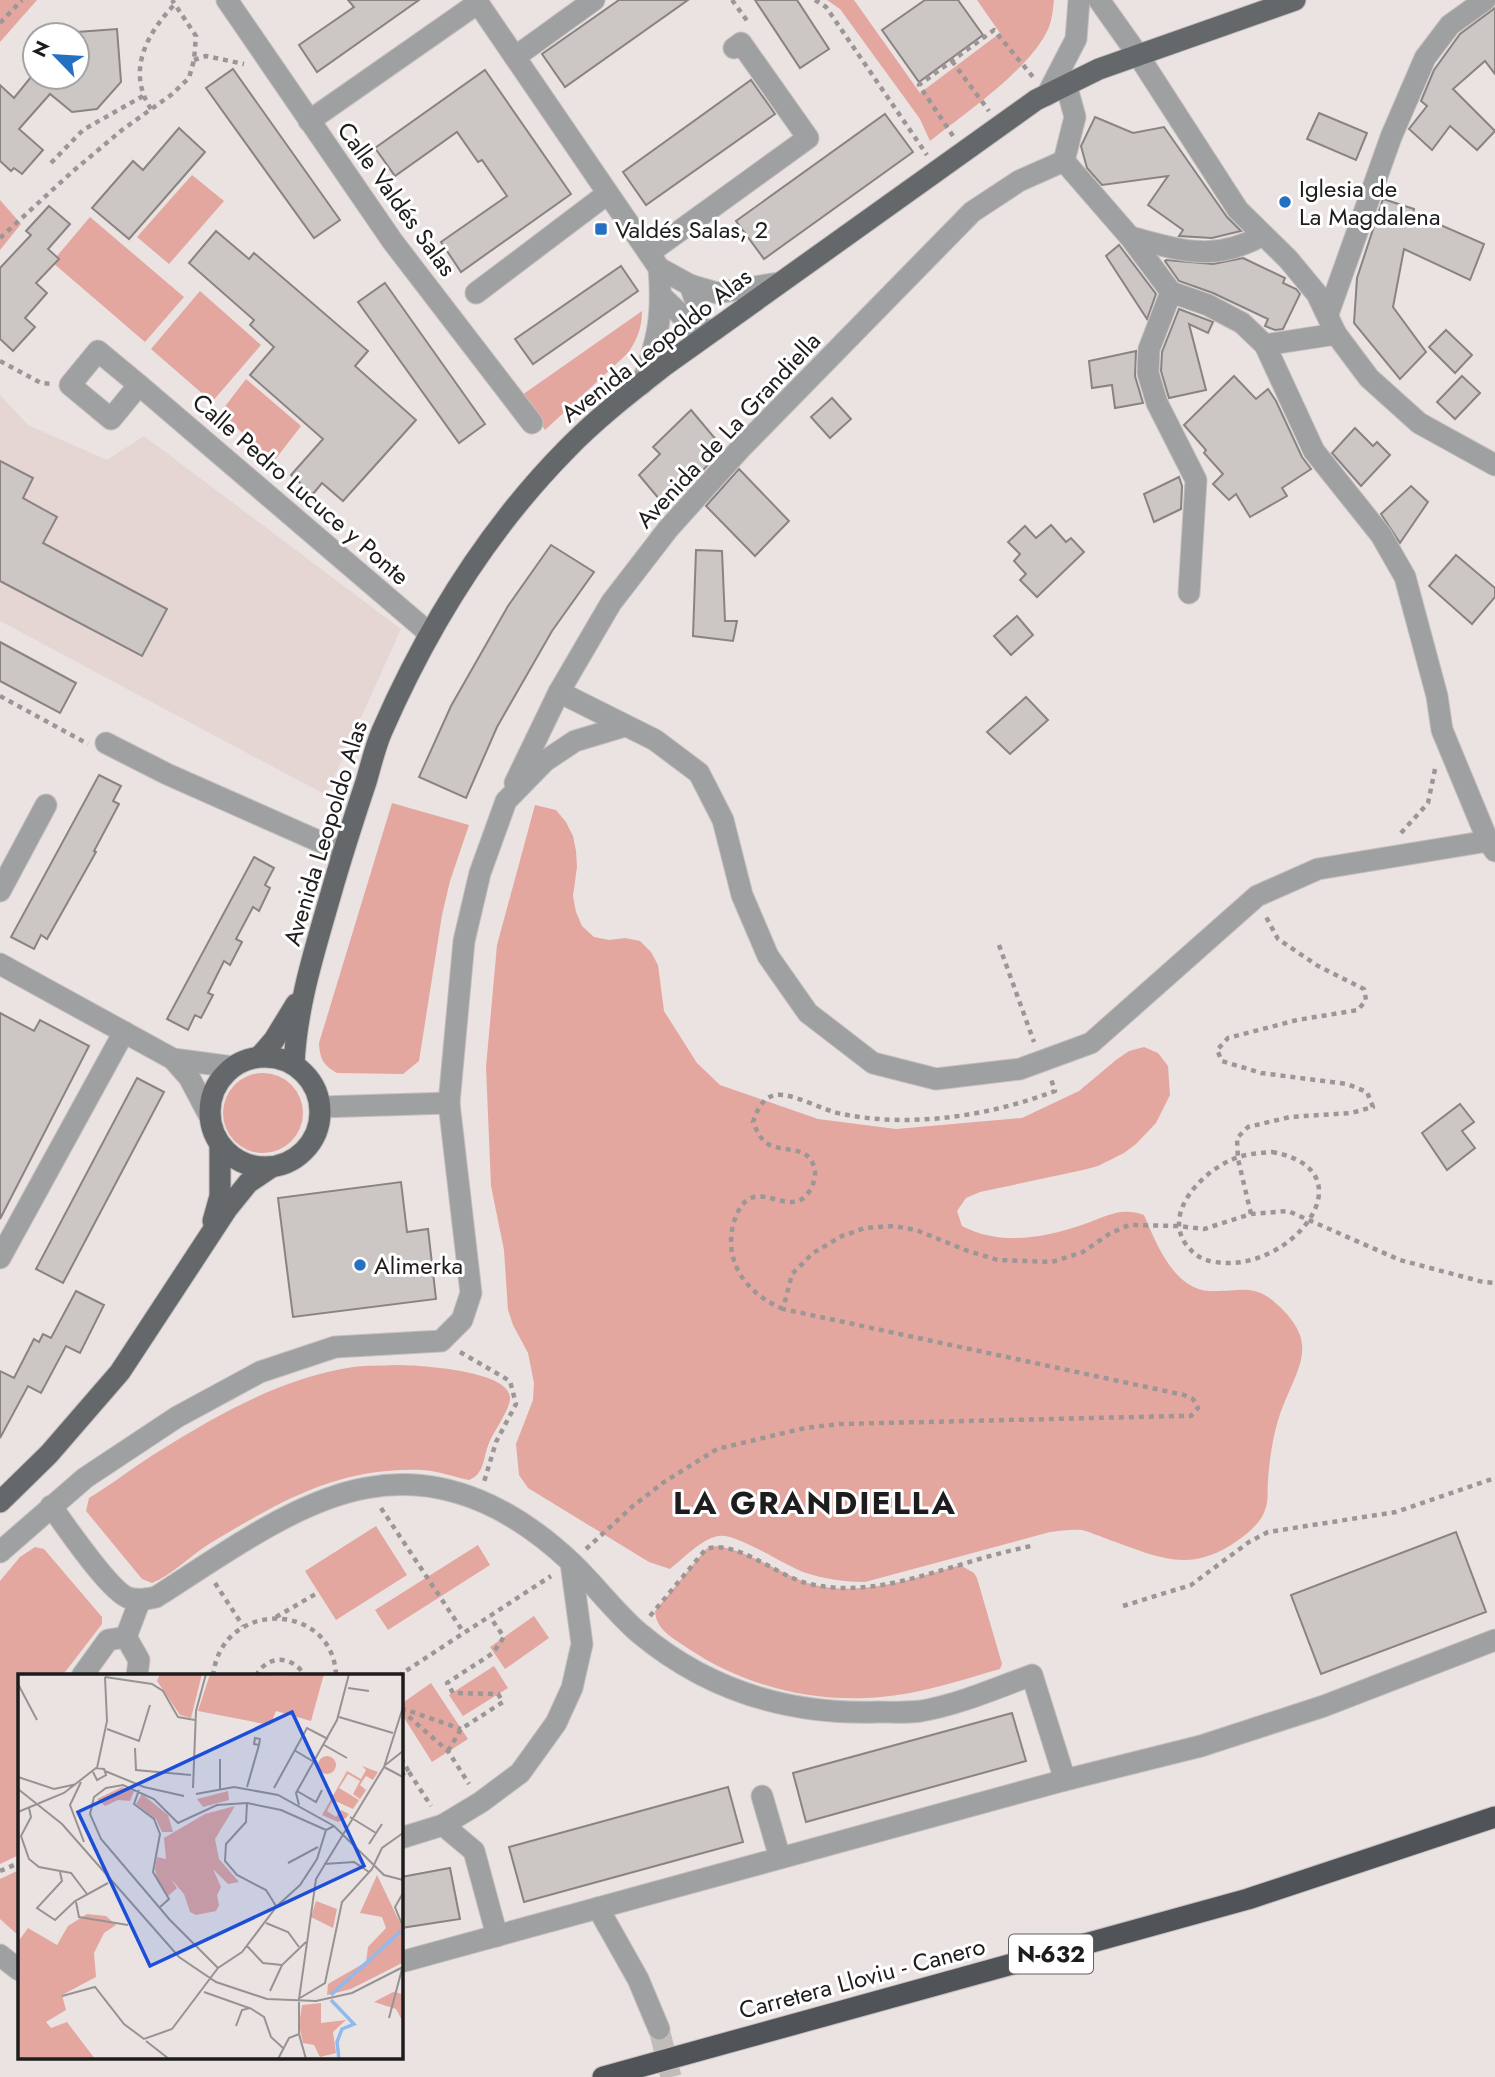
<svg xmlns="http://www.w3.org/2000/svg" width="1495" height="2077" font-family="Jost,sans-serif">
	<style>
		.built { fill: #e5d6d4 }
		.green { fill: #e3a79f }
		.building { fill: #ccc6c5; stroke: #898382; stroke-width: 2 }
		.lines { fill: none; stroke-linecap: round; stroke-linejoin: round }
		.minor-tunnel { stroke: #c1bbba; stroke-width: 21; stroke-dasharray: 21 10; stroke-linecap: butt }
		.minor-casing { stroke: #c5bfbe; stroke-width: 23 }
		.major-casing { stroke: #c5bfbe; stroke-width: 23 }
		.highway-casing { stroke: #c5bfbe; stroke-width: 23 }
		.path { stroke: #9c9796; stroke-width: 4.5; stroke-dasharray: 5 5; stroke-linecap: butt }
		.minor { stroke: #9fa0a2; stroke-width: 21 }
		.major { stroke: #65686b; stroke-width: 21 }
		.highway { stroke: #505357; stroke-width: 21 }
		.poi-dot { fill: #2570c0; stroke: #fff; stroke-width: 2.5 }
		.labels { text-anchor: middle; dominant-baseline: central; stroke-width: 6; stroke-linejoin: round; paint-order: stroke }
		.shield { fill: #fff; stroke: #626060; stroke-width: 2 }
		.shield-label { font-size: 23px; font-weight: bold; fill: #1e1c1c }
		.poi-label { font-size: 24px; fill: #1e1c1c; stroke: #fff; text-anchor: start }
		.street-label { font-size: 24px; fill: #1e1c1c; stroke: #fff }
		.district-label { font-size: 32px; font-weight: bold; letter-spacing: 2px; fill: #1e1c1c; stroke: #fff }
		.inset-river { fill: none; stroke: #8ebaef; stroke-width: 3.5 }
		.inset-road { fill: none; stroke: #989393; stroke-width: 2 }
		.view { fill: #1d4ed8; fill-opacity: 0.15; stroke: #1d4ed8; stroke-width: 3.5 }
		.inset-edge { fill: none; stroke: #1e1c1c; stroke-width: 3.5 }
	</style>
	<rect width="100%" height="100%" fill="#eae3e2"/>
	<polygon class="built" points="0,395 28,425 107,460 144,436 401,629 326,795 0,621"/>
	<g class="green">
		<polygon points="0,0 37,0 0,42"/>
		<path d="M827,0H854L920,93L1000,33L977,0H1054C1053,9 1052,19 1049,27C1032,68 965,113 930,141L920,119L840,9Z"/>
		<polygon points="192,175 224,201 169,264 137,237"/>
		<polygon points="0,200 21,224 0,250"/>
		<polygon points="90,217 184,297 145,342 52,262"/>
		<polygon points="200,291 261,345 212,402 151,349"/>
		<path d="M642,311C642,327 637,340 628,353L545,430L522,395Z"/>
		<polygon points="246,379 301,426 274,461 220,413"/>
		<path d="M392,803L469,825L450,881L442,915L419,1061L403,1074L337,1073C323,1065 320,1059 319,1043Z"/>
		<path d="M535,805L556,810L566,822L573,836L576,851L577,867L573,896L576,912L582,926L594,937L609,940L625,938L640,941L651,952L658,965L664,1011L697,1063L720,1085L818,1119L896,1129L1022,1118L1079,1091L1116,1060L1129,1051L1144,1047L1158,1053L1168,1066L1170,1095L1156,1123L1136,1144L1124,1153L1098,1166L1083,1170L980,1192L966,1198L957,1211L962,1226C1000,1246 1043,1238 1082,1225C1105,1217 1120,1206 1144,1215C1156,1243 1174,1290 1210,1291C1241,1292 1254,1282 1279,1306C1318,1343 1300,1364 1283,1406C1274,1428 1270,1455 1268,1479C1267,1489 1269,1501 1265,1510C1261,1523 1248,1533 1237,1541C1189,1575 1156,1556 1107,1539C1099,1536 1090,1532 1082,1530C1072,1529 1060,1531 1050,1532L865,1582C845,1582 825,1579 806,1573C785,1566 736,1532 718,1536C700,1540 684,1558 670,1569L649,1562L528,1488L519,1475L516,1444L533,1400L534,1383L528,1353L513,1325L508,1310L504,1250L491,1186L486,1067L497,945Z"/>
		<circle cx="263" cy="1113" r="40"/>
		<path d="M396,1365C416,1365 512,1370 510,1399C509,1411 494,1431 489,1443C483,1457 485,1474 469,1480C454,1477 438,1471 422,1470C337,1467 279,1502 209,1544C190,1556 172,1575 152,1583L142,1579L86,1511L89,1498C114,1483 136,1465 161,1450C219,1414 284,1377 353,1367C367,1365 382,1366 396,1365Z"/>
		<polygon points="376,1526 407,1575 336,1620 305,1571"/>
		<polygon points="478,1545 490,1565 388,1630 375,1610"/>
		<path d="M715,1546C742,1548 775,1570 800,1580C850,1601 912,1579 960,1565L974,1573L977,1578L1002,1664L1000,1669C964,1679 927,1692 890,1696C821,1705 747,1688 689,1649C675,1639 656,1631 655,1611L706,1549Z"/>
		<polygon points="35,1547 44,1549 102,1617 102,1624 62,1676 19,1676 19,1855 0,1864 0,1581 20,1557"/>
		<polygon points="534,1616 549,1638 505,1669 490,1647"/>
		<polygon points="494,1666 508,1688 463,1716 449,1695"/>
		<polygon points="431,1683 468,1739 432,1762 401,1713 401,1704"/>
		<polygon points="19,1870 19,1936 0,1919 0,1879"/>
	</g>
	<g class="building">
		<polygon points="348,0 419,0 317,72 299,45 354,7"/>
		<polygon points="619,0 688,0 565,87 542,54"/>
		<polygon points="755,0 797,0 829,49 800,68"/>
		<polygon points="925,0 958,0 983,35 919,82 882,30"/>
		<polygon points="1495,8 1495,74 1485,61 1453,89 1495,131 1477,150 1450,126 1432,150 1409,129 1427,106 1421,101 1434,70 1460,34"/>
		<polygon points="117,29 121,82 97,109 72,112 50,94 19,129 43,150 22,174 14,168 11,171 0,161 0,85 14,98 31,77 77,77 77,32"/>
		<polygon points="233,69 340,220 314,238 206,88"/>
		<polygon points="485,70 571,194 461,272 441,242 507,196 482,160 478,162 457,132 395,176 375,148"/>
		<polygon points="751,80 775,114 646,205 623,172"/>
		<polygon points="1319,113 1367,133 1356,160 1307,139"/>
		<polygon points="885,114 913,152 764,259 736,221"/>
		<polygon points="1095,117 1133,133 1164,127 1227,217 1241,231 1212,238 1179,236 1183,230 1148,205 1168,176 1102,185 1087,168 1081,146"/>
		<polygon points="179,128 205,152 129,239 92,208 133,161 143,170"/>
		<polygon points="1383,199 1414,209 1413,213 1484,244 1470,280 1404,249 1393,307 1426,352 1400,379 1354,323 1357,278"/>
		<polygon points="49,206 70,224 48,249 59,259 36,283 47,293 25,318 35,327 13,351 0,339 0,268 31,235 26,231"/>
		<polygon points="216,231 249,259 254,253 368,351 355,366 416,420 343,501 322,483 313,494 291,475 323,439 250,375 274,347 250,325 254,320 189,263"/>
		<polygon points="1119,245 1156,294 1147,319 1106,256"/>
		<polygon points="1243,258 1285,278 1283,283 1296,289 1300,294 1283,329 1275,330 1265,326 1268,319 1213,293 1179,281 1165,261 1166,260 1213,264"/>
		<polygon points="621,266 638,291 533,364 515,339"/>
		<polygon points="385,283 485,424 459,443 358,302"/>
		<polygon points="1179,309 1213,322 1208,333 1189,324 1206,390 1169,398 1161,371 1162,352"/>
		<polygon points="1446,330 1472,355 1455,373 1429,347"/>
		<polygon points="1136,351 1135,376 1143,403 1115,408 1112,385 1092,388 1089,361"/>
		<polygon points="1234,376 1256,399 1268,389 1276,401 1302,457 1311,469 1282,488 1287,496 1250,517 1236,494 1229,500 1213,484 1223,474 1204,453 1206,450 1184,425"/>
		<polygon points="1462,376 1480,393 1455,419 1437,402"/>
		<polygon points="832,398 851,419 830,438 811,417"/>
		<polygon points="691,410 723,448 687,488 681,480 660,500 639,475 660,454 653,447"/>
		<polygon points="1355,428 1373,446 1377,442 1390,455 1361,486 1332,453"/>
		<polygon points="0,461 33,478 23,498 57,517 43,543 167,609 142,656 0,581"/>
		<polygon points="739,469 789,521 755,556 706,506"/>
		<polygon points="1179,477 1182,486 1181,509 1154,522 1144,494"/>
		<polygon points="1411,486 1428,502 1400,543 1381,514"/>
		<polygon points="1051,525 1066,542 1071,538 1084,552 1037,597 1020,580 1026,574 1014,561 1020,554 1008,542 1025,526 1036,538"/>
		<polygon points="551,545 594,572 552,631 497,727 466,798 419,777 451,706 508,606"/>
		<polygon points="696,550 722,551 725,621 737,621 733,641 693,636"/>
		<polygon points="1456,555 1495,588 1495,597 1472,624 1429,586"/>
		<polygon points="1017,616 1033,635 1011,655 994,636"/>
		<polygon points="0,642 76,683 60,713 0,681"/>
		<polygon points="1026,697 1048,720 1010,754 987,732"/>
		<polygon points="99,775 121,786 113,801 119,804 94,851 96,852 47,939 41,935 34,949 11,937"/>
		<polygon points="254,857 274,868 265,885 270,888 259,911 253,907 236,939 242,942 230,965 224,961 208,993 213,995 201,1018 195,1015 188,1030 167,1019"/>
		<polygon points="0,1013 34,1031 40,1020 89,1046 0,1219"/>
		<polygon points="137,1078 164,1092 63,1283 36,1269"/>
		<polygon points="1460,1104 1474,1122 1462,1131 1475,1148 1447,1170 1422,1133"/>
		<polygon points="401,1182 407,1232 428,1229 436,1299 293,1317 278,1198"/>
		<polygon points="76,1291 104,1305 80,1353 66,1346 41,1393 28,1386 0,1438 0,1371 14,1378 34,1339 39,1342 43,1334 51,1338"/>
		<polygon points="1456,1532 1486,1612 1321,1674 1291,1595"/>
		<polygon points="1012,1713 1026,1761 806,1822 793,1773"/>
		<polygon points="728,1787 743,1842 524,1902 509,1847"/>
		<polygon points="450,1868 460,1919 401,1928 401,1877"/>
	</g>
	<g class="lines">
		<polyline class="minor-tunnel" points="659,2029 671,2077"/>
		<defs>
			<g id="minor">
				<polyline points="227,0 393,242 532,423"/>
				<path d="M476,0L659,268C663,316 658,339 642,384"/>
				<polyline points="1099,0 1138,55 1238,210 1288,259 1317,294 1336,334 1369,378 1419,423 1495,465"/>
				<polyline points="515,57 594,0"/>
				<polyline points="1047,95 1076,39 1079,0"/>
				<polyline points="309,121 478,3"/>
				<polyline points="1064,161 1130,237 1171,292 1208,305 1242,323 1265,345 1314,451 1381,535 1405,577 1437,696 1442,730 1488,841 1495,851"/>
				<polyline points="1064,161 1075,117 1066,84"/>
				<path d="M1130,237C1180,250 1214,263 1263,235"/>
				<polyline points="649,253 808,138 741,43 734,48"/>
				<polyline points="659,268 690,285 717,293 778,283"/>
				<polyline points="690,285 698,308 698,340"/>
				<polyline points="1171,292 1149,349 1148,373 1157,403 1196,480 1189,593"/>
				<polyline points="476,293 607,194"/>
				<polyline points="661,296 693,326 704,331 716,329"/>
				<polyline points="1328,314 1391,137 1425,58 1450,25 1485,0"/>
				<polyline points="1265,345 1336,334"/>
				<polyline points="139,385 111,419 70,385 98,351 139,385 429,633"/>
				<polyline points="559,692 655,740 699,773 723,820 742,895 768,956 808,1013 873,1063 936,1079 1020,1069 1091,1043 1257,896 1318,869 1488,841"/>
				<polyline points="106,743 167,774 343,852"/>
				<polyline points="515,783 559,692 611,603 668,529 740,449 972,212 1019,181 1064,161"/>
				<polyline points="0,891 46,805"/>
				<polyline points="0,964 173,1059 233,1067"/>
				<polyline points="173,1059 189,1077 210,1117"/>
				<polyline points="321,1107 449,1103"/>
				<polyline points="0,1258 124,1032"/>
				<path d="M51,1506C65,1525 110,1592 129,1598C138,1601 147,1599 156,1597C218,1558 294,1501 366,1488C446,1473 516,1510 572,1563C595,1585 614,1611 638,1632C708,1691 788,1715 878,1712C892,1712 907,1713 921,1711C957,1705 997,1688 1032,1675L1065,1780"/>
				<polyline points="0,1552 85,1478 177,1417 260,1372 335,1347 441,1341 462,1320 471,1293 449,1103 464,941 480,873 506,801 545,761 575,741 625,726"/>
				<polyline points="126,1637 140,1600"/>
				<polyline points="82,1676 108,1640 126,1637 139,1660 137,1676"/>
				<polyline points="762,1796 780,1858"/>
				<polyline points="443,1825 474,1851 497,1936"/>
				<polyline points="401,1838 443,1825 481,1802 520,1773 556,1723 572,1688 582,1644 571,1563"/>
				<polyline points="598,1908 638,1979 659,2029"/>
				<polyline points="0,1955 19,1970"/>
				<polyline points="401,1962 1065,1780 1201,1746 1324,1706 1495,1640"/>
			</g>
			<g id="major">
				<polyline points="260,1056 274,1040 296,1004"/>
				<circle cx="265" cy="1112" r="55"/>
				<path d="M294,1064C297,1002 317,943 334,883C344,849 355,815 366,782C371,765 375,747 382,731C427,628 488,529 567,449C597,418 631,392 664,366L1036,100L1099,69L1295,0"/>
				<polyline points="213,1221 220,1196 220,1144"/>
				<polyline points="0,1502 49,1454 120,1372 227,1209 248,1183 270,1168"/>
			</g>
			<polyline id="highway" points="603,2077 1248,1899 1495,1817"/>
		</defs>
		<use href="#minor" class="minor-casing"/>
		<use href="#major" class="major-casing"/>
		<use href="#highway" class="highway-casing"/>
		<g class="path">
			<polyline points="732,0 748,22"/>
			<polyline points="815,0 826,7 927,155"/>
			<polyline points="0,23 22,0"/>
			<polyline points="194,60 206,56 244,64"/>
			<polyline points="952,61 989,111"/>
			<path d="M151,109C126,71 147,33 175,4"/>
			<polyline points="953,136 919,85 994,30 1033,77"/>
			<polyline points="51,163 83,130 143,96"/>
			<polyline points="0,238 72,172 122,130 171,95 189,78 194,60 196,36 172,0"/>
			<polyline points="0,361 41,383 52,384"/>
			<polyline points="0,696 88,744"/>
			<polyline points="1401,833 1428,803 1435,769"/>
			<polyline points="999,945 1034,1042"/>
			<path d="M1272,1152C1373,1170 1291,1275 1215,1262C1201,1260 1193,1254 1185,1243C1164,1211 1203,1172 1231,1160C1244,1154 1258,1153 1272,1152Z"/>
			<polyline points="1251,1214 1238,1159 1237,1138 1248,1127 1290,1117 1351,1113 1373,1107 1367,1092 1347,1084 1261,1073 1222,1061 1217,1050 1228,1038 1297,1020 1358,1010 1366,1000 1364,989 1318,966 1278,939 1265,915"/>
			<path d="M783,1309C748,1294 724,1265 733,1225C736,1215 740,1204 749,1199C766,1190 785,1209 802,1199C810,1194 816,1180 815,1171C810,1143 785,1154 768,1144C760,1139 757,1131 753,1122C757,1111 762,1097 776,1095C791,1092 824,1111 842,1114C912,1128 989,1116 1055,1091L1051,1079"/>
			<polyline points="460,1352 510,1381 516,1404 496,1442 484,1482"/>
			<polyline points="381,1508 464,1633"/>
			<polyline points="586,1549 633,1506 664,1482 717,1449 805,1428 840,1424 1177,1416 1191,1416 1198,1408 1193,1399 1184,1395 783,1309 792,1274 813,1253 842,1236 865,1228 894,1226 916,1230 968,1251 998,1260 1052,1262 1083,1252 1109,1234 1129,1225 1178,1226 1204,1229 1251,1214 1288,1211 1400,1260 1483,1282 1495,1283"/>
			<polyline points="215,1583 243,1626"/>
			<polyline points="1123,1606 1191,1585 1249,1542 1268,1532 1396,1512 1495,1478"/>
			<path d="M650,1616L706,1549C736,1539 776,1575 806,1583C860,1597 911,1579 963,1564C985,1557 1008,1551 1031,1546"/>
			<polyline points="276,1617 319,1592"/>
			<path d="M213,1676C221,1598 334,1601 336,1676"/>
			<path d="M256,1676C267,1654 293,1655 305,1676"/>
			<polyline points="398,1676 551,1576"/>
			<polyline points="401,1708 461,1729"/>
			<polyline points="401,1710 448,1751 469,1784"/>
			<polyline points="448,1751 461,1729 503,1702 498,1694 453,1693 447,1683 493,1653 504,1637 490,1617"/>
			<polyline points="401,1758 409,1772 401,1774"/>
			<polyline points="409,1772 431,1806"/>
			<polyline points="0,1871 19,1863"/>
		</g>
		<use href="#minor" class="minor"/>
		<use href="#major" class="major"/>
		<use href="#highway" class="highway"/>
	</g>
	<g class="poi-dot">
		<circle cx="1285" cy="202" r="7"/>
		<rect x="594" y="222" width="14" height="14" rx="3.5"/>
		<circle cx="360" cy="1265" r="7"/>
	</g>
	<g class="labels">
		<rect class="shield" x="1009" y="1934.5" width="84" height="39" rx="5"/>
		<g class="shield-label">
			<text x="1051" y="1954">N-632</text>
		</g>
		<g class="poi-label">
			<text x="1299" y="188">Iglesia de<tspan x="1299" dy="28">La Magdalena</tspan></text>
			<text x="615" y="229">Valdés Salas, 2</text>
			<text x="374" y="1265">Alimerka</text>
		</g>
		<g class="street-label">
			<text transform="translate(397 199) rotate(54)">Calle Valdés Salas</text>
			<text transform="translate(656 345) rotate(-38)">Avenida Leopoldo Alas</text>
			<text transform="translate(728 430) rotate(-47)">Avenida de La Grandiella</text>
			<text transform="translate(301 489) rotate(41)">Calle Pedro Lucuce y Ponte</text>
			<text transform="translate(325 833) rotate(-73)">Avenida Leopoldo Alas</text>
			<text transform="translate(862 1978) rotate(-15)">Carretera Lloviu - Canero</text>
		</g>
		<g class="district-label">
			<text x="815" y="1503">LA GRANDIELLA</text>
		</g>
	</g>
	<g transform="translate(18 1674)">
		<rect width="385" height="385" fill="#eae3e2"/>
		<path d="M142,0H184L173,44L162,41L139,7ZM192,0L268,2L306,0L293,47L258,37L252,51L180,37ZM300 91a9 9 0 1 1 18 0a9 9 0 1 1-18 0ZM344,92L360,98L355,106L348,102L342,111L348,116L342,125L335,120L342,107L330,100L321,114L341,126L335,135L315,126L309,137L318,143L323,136L331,140L328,144L320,148L304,141L329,97L343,105L348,96ZM104,113L116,117L112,127L100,126L87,132L79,125ZM210,117L211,126L185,133L179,125ZM124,120L150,141L155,158H144L138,145L118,130ZM217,132L197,165L201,185L221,208L210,210L195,195L203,213L199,221L201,231L198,237L178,241L172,238L166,220L153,205L159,214L150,222L140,208L137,195L139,183L148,185L146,164L187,140ZM359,201L385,255L384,289L333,315L309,321L310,310L348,288L350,273L368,254L364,243L342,239ZM298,227L319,235L315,254L293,243ZM69,240L88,242L98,251L86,259L76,279L78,303L44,321L48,336L28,348L33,354L49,348L77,385H0V268L10,254L39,271L50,252ZM375,318L385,320V348L378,335L356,328ZM303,329V349L328,346L315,358L318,379L302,383L296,371L285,369L281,351L284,331Z" fill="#e3a79f"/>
		<path class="inset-river" d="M313,321L383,257M313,326L336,350L324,355L319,368L321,385"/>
		<path class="inset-road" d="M87,3L134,10L145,17L160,43L177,46M0,10L19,46M330,14L351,17M321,43L375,59M89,55L121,67L132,31M306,71L329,84M117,74L118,96L173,101M276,76L296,88M202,85V115M366,92L385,77M366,93L385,103M79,94L89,47L87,3M87,97L126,113L166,122M0,103L36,115L59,110M63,108L52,131L66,168M229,113L241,71L242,65L237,64L236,70L241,71M175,114L178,37L188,0M256,114L289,54L310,65M0,115L44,150L161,283L198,308L249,325L298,327L334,319L385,293M121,116L116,130L136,145L142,160L135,198L151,225L141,234M279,117L298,128L304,116M178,120L216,113L260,121L316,152L366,201L385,206M229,129L228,148L208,170L207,187L219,201L248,216L258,232M281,131L278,119L319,46L331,0M11,134L13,143L3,162L11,185L21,193L53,199L69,220M0,138L46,119L78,94L86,95L88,101L79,106L75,98M332,143L358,159M351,170L364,150M270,189L300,173M306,190L336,188L351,198M42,198L44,207L19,234L37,246L57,227L90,209M385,219L377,233L385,253M58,228L61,243L110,251M248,249L270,258L281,273M229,272L245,289L264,291M200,294L152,246L83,165L72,140L76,123L88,114L105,111L136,125L160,149L199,131L229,129L263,136L308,156M252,317L264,291L288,268M186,318L231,334M44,322L77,313L106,350L126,365L154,355L200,294L224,278L259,232L282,211L299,185L308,156L316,152M282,324L307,309L324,228L354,195L364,174L385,159M371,344L384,295M218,352L224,336L232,334L246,343L253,363L265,374M128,367L151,385M260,385L271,364L281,360M288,385L281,360V325L298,205L366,93L385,33"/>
		<path class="view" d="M274,38L346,192L132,292L60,138Z"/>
		<rect width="385" height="385" class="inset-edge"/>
	</g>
	<g transform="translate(56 56) rotate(295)"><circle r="33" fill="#ffffff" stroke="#a5a4a4" stroke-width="2"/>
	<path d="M0-5L12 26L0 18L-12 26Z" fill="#2570c0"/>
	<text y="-10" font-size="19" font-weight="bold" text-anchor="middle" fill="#1e1c1c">N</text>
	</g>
</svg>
